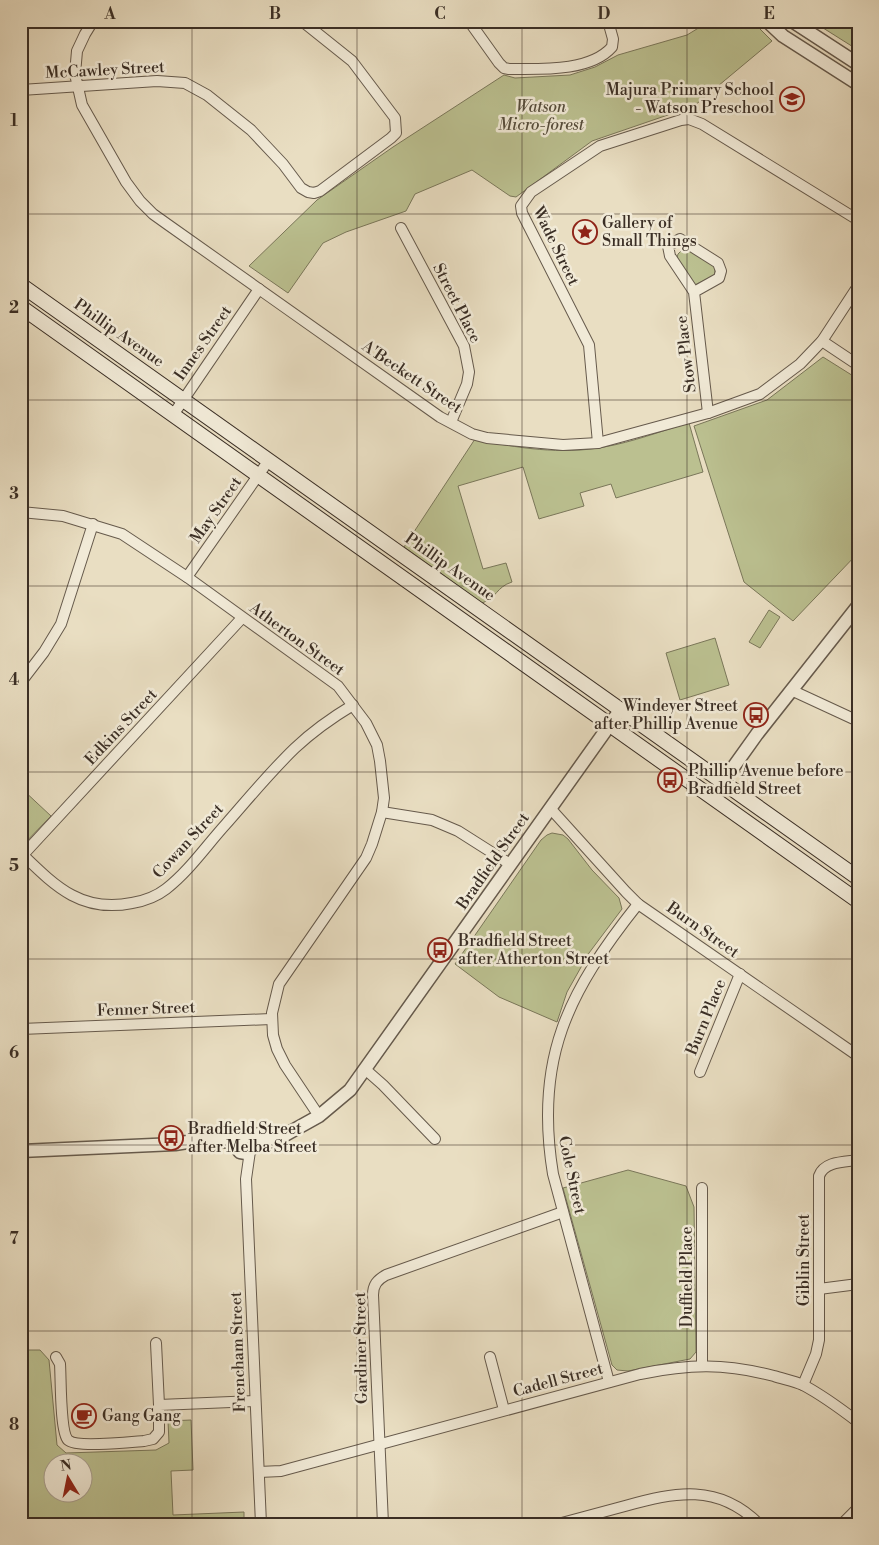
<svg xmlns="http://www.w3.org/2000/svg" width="879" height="1545" font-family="'Libre Bodoni',serif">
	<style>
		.green { fill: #bbc090; stroke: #7a775a; fill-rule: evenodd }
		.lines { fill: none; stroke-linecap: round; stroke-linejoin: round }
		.minor-casing { stroke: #665a4c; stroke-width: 12 }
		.tertiary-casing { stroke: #665a4c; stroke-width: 15 }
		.secondary-casing { stroke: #3a2e25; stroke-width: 16 }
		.minor { stroke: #f1ead7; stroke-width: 10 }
		.tertiary { stroke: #f1ead7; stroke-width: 12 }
		.secondary { stroke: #f1ead7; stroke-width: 14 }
		.grid { fill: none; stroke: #3a2e25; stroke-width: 1; stroke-opacity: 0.55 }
		.labels { text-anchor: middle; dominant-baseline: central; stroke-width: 5; stroke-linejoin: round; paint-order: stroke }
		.street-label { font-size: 16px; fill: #3a2e25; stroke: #f1ead7 }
		.poi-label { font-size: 16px; fill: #3a2e25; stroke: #f1ead7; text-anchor: start }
		.park-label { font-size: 16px; font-style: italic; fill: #544b3a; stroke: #f1ead7 }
		.neatline { fill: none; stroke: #3a2e25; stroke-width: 2 }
		.grid-label { font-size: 16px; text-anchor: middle; font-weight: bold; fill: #3a2e25 }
	</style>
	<rect width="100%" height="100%" fill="#e9dec2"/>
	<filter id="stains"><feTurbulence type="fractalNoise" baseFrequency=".004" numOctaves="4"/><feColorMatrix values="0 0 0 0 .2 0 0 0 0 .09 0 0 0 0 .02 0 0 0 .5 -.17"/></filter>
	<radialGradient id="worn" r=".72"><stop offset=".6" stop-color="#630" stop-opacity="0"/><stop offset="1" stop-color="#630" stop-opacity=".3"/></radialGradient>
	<g class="green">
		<polygon points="710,21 752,21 772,41 694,106 592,141 516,197 510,196 472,170 415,194 406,211 346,232 323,243 288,293 249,266 317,200 393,147 504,75 515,78 570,75 595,67 618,55 687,35"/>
		<polygon points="812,21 858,21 858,50"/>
		<polygon points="683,249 690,250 715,267 715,275 695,285 677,258 678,254"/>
		<polygon points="823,357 858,379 858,553 793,621 744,582 694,426 767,400"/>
		<path d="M689,423L703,472L616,498L611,484L580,493L584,506L542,518L539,519L523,467L458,486L483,569L506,563L512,582C496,587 497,598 482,603L404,547L475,439C516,448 562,455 604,447C633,442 661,431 689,423Z"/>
		<polygon points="769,610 780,617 760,648 749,642"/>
		<polygon points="715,638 729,685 680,700 666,653"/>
		<polygon points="21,788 51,816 21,847"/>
		<polygon points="552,833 563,835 568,839 592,870 619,898 622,909 589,953 567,992 557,1022 499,997 455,964 541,840 547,835"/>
		<polygon points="628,1170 686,1186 694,1207 696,1352 690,1359 628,1371 617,1370 612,1365 563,1188"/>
		<path d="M21,1350H40L49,1360L57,1445L66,1453L156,1450L169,1443L168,1421L191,1420L193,1470L171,1471L173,1515L244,1512V1524H21ZM52,1462H82V1492H52Z"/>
	</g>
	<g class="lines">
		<defs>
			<g id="minor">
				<polyline points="93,21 85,34 77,51 75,74 82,105 126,182 140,201 153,214 167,224 440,417 472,434 487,438 563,445 598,443 708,413 760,394 800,364 822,341 858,286"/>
				<path d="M469,21L499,63L504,68L509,69C540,69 590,72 612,47L613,39L608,21"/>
				<polyline points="21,90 157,81 185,83 207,95 251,130 283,164 301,188 308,192 314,193 320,191 391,138 396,133 395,118 352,61 302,21"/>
				<polyline points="401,228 464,346 469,372 467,384 451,422"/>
				<polyline points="694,292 719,278 721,271 718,263 680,239 668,246 670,256 694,292 708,413"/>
				<polyline points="822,341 858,365"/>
				<polyline points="173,415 259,289"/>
				<polyline points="598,443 589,345 522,213 521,206 531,192 600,146 681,120 689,119 702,124 858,220"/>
				<polyline points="21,469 23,512"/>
				<polyline points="21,512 63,516 122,534 187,577 338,686 366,723 377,745 380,761 384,798 382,812 372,844 366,858 279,984 272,1013 273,1035 277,1049 285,1065 319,1116"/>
				<polyline points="187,577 269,460"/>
				<polyline points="21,682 44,652 61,624 93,524"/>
				<polyline points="791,690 858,721"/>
				<polyline points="550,808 626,892 638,904 858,1056"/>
				<polyline points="382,812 432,820 458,831 510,864"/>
				<path d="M23,855C56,887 82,913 132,903C144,901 157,896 166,889C190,870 206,846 226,824C248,799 270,772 295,748C312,732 333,717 353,705"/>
				<polyline points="21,857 242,618"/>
				<polyline points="21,1029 271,1019"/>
				<polyline points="366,1070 383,1085 435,1139"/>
				<polyline points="700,1072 740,974"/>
				<polyline points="250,1151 246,1179 261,1524"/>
				<polyline points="702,1188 702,1365"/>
				<polyline points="819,1289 858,1284"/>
				<polyline points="156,1343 159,1405"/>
				<path d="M56,1357L60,1364C61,1377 60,1432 68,1440C76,1448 131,1442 144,1441L153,1439L159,1432V1405L255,1401"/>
				<polyline points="490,1357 504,1410"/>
				<path d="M609,1382L553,1174C534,1059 568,992 638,904"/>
				<path d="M803,1385L816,1354L819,1340V1176C824,1161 845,1162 858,1160"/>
				<path d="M259,1472L281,1471L640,1374C690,1364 724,1363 774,1376C783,1379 794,1381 803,1385C822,1395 841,1409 858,1422"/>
				<path d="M383,1524L373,1295C373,1285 377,1280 386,1275L563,1212"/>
				<path d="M558,1524C580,1518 603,1512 625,1506C675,1492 718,1483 759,1524"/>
				<polyline points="842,1524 858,1508"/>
			</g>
			<g id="tertiary">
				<polyline points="767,21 783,36 858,84"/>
				<polyline points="792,21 858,64"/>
				<polyline points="712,797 757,734 858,606"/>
				<path d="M286,1133C274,1133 246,1134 237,1140L236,1147L240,1152L246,1153L256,1145L276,1140L319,1116L350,1090L621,709"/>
				<polyline points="21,1151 175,1144 206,1139 231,1142 239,1139"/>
			</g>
			<g id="secondary">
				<polyline points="21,285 858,878"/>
				<polyline points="21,307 858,901"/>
			</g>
		</defs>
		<use href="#minor" class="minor-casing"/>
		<use href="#tertiary" class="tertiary-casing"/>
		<use href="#secondary" class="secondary-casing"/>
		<use href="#minor" class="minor"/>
		<use href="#tertiary" class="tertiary"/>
		<use href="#secondary" class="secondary"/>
	</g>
	<path class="grid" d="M192,21V1524M357,21V1524M522,21V1524M687,21V1524M21,214H858M21,400H858M21,586H858M21,772H858M21,959H858M21,1145H858M21,1331H858"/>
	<defs>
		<symbol id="school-ring" viewBox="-11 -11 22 22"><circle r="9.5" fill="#f1ead7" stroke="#8f2418" stroke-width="1.5"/><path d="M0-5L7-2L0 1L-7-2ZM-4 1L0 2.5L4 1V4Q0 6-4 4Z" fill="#8f2418"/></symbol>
		<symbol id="sight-ring" viewBox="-11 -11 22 22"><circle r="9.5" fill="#f1ead7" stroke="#8f2418" stroke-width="1.5"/><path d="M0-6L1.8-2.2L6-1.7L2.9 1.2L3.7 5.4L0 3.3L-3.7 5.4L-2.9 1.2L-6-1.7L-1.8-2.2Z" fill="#8f2418"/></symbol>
		<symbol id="bus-ring" viewBox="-11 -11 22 22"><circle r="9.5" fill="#f1ead7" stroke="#8f2418" stroke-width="1.5"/><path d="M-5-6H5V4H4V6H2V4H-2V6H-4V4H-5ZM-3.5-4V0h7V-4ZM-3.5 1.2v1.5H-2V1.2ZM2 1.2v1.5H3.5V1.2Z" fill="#8f2418"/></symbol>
		<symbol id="cafe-ring" viewBox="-11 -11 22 22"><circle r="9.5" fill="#f1ead7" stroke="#8f2418" stroke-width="1.5"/><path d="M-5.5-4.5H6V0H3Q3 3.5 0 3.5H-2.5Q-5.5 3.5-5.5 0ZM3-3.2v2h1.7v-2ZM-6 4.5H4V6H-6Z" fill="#8f2418"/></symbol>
	</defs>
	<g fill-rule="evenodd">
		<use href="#school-ring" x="778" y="85" width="28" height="28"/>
		<use href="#sight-ring" x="571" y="218" width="28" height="28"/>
		<use href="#bus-ring" x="742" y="701" width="28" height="28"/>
		<use href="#bus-ring" x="656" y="766" width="28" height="28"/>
		<use href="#bus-ring" x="426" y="936" width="28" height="28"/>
		<use href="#bus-ring" x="157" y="1124" width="28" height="28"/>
		<use href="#cafe-ring" x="70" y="1402" width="28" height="28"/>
	</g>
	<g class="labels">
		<g class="street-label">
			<text transform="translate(105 70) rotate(-3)">McCawley Street</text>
			<text transform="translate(556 246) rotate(64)">Wade Street</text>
			<text transform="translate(457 303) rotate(63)">Street Place</text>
			<text transform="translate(119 333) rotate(35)">Phillip Avenue</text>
			<text transform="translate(203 343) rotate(-55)">Innes Street</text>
			<text transform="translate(686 354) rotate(-97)">Stow Place</text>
			<text transform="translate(412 377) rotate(34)">A'Beckett Street</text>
			<text transform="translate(216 510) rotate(-55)">May Street</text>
			<text transform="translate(450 567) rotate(35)">Phillip Avenue</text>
			<text transform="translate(297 639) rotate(36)">Atherton Street</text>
			<text transform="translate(121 727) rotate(-47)">Edkins Street</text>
			<text transform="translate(188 841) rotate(-47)">Cowan Street</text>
			<text transform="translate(493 861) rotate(-55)">Bradfield Street</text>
			<text transform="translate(703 930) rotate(35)">Burn Street</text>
			<text transform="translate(146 1009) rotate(-2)">Fenner Street</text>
			<text transform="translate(706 1017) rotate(-68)">Burn Place</text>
			<text transform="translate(572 1175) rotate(78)">Cole Street</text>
			<text transform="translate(804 1260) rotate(-90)">Giblin Street</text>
			<text transform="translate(687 1277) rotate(-90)">Duffield Place</text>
			<text transform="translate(361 1348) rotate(-91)">Gardiner Street</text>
			<text transform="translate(238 1352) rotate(-92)">Frencham Street</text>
			<text transform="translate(558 1380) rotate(-15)">Cadell Street</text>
		</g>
		<g class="poi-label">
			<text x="774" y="90" text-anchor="end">Majura Primary School<tspan x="774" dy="18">- Watson Preschool</tspan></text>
			<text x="602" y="223">Gallery of<tspan x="602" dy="18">Small Things</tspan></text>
			<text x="738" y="706" text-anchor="end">Windeyer Street<tspan x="738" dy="18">after Phillip Avenue</tspan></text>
			<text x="688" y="771">Phillip Avenue before<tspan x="688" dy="18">Bradfield Street</tspan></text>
			<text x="458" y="941">Bradfield Street<tspan x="458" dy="18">after Atherton Street</tspan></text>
			<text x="188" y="1129">Bradfield Street<tspan x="188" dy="18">after Melba Street</tspan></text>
			<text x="102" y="1416">Gang Gang</text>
		</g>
		<g class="park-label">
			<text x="541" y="107">Watson<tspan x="541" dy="18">Micro-forest</tspan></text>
		</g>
	</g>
	<rect width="879" height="1545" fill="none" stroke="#e9dec2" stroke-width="55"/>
	<g transform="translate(68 1478) rotate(350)"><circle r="24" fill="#f1ead7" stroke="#a89f90"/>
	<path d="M0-4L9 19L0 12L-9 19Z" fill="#8f2418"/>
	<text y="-8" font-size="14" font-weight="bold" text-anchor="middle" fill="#3a2e25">N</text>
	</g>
	<rect x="28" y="28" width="824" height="1490" class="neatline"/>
	<g class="grid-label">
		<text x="110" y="19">A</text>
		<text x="275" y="19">B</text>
		<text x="440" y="19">C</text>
		<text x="604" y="19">D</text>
		<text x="769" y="19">E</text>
		<text x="14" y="126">1</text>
		<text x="14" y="313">2</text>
		<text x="14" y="499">3</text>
		<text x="14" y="685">4</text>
		<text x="14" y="871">5</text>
		<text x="14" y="1058">6</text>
		<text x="14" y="1244">7</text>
		<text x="14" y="1430">8</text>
	</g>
	<rect width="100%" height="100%" filter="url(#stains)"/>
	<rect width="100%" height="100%" fill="url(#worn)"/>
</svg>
